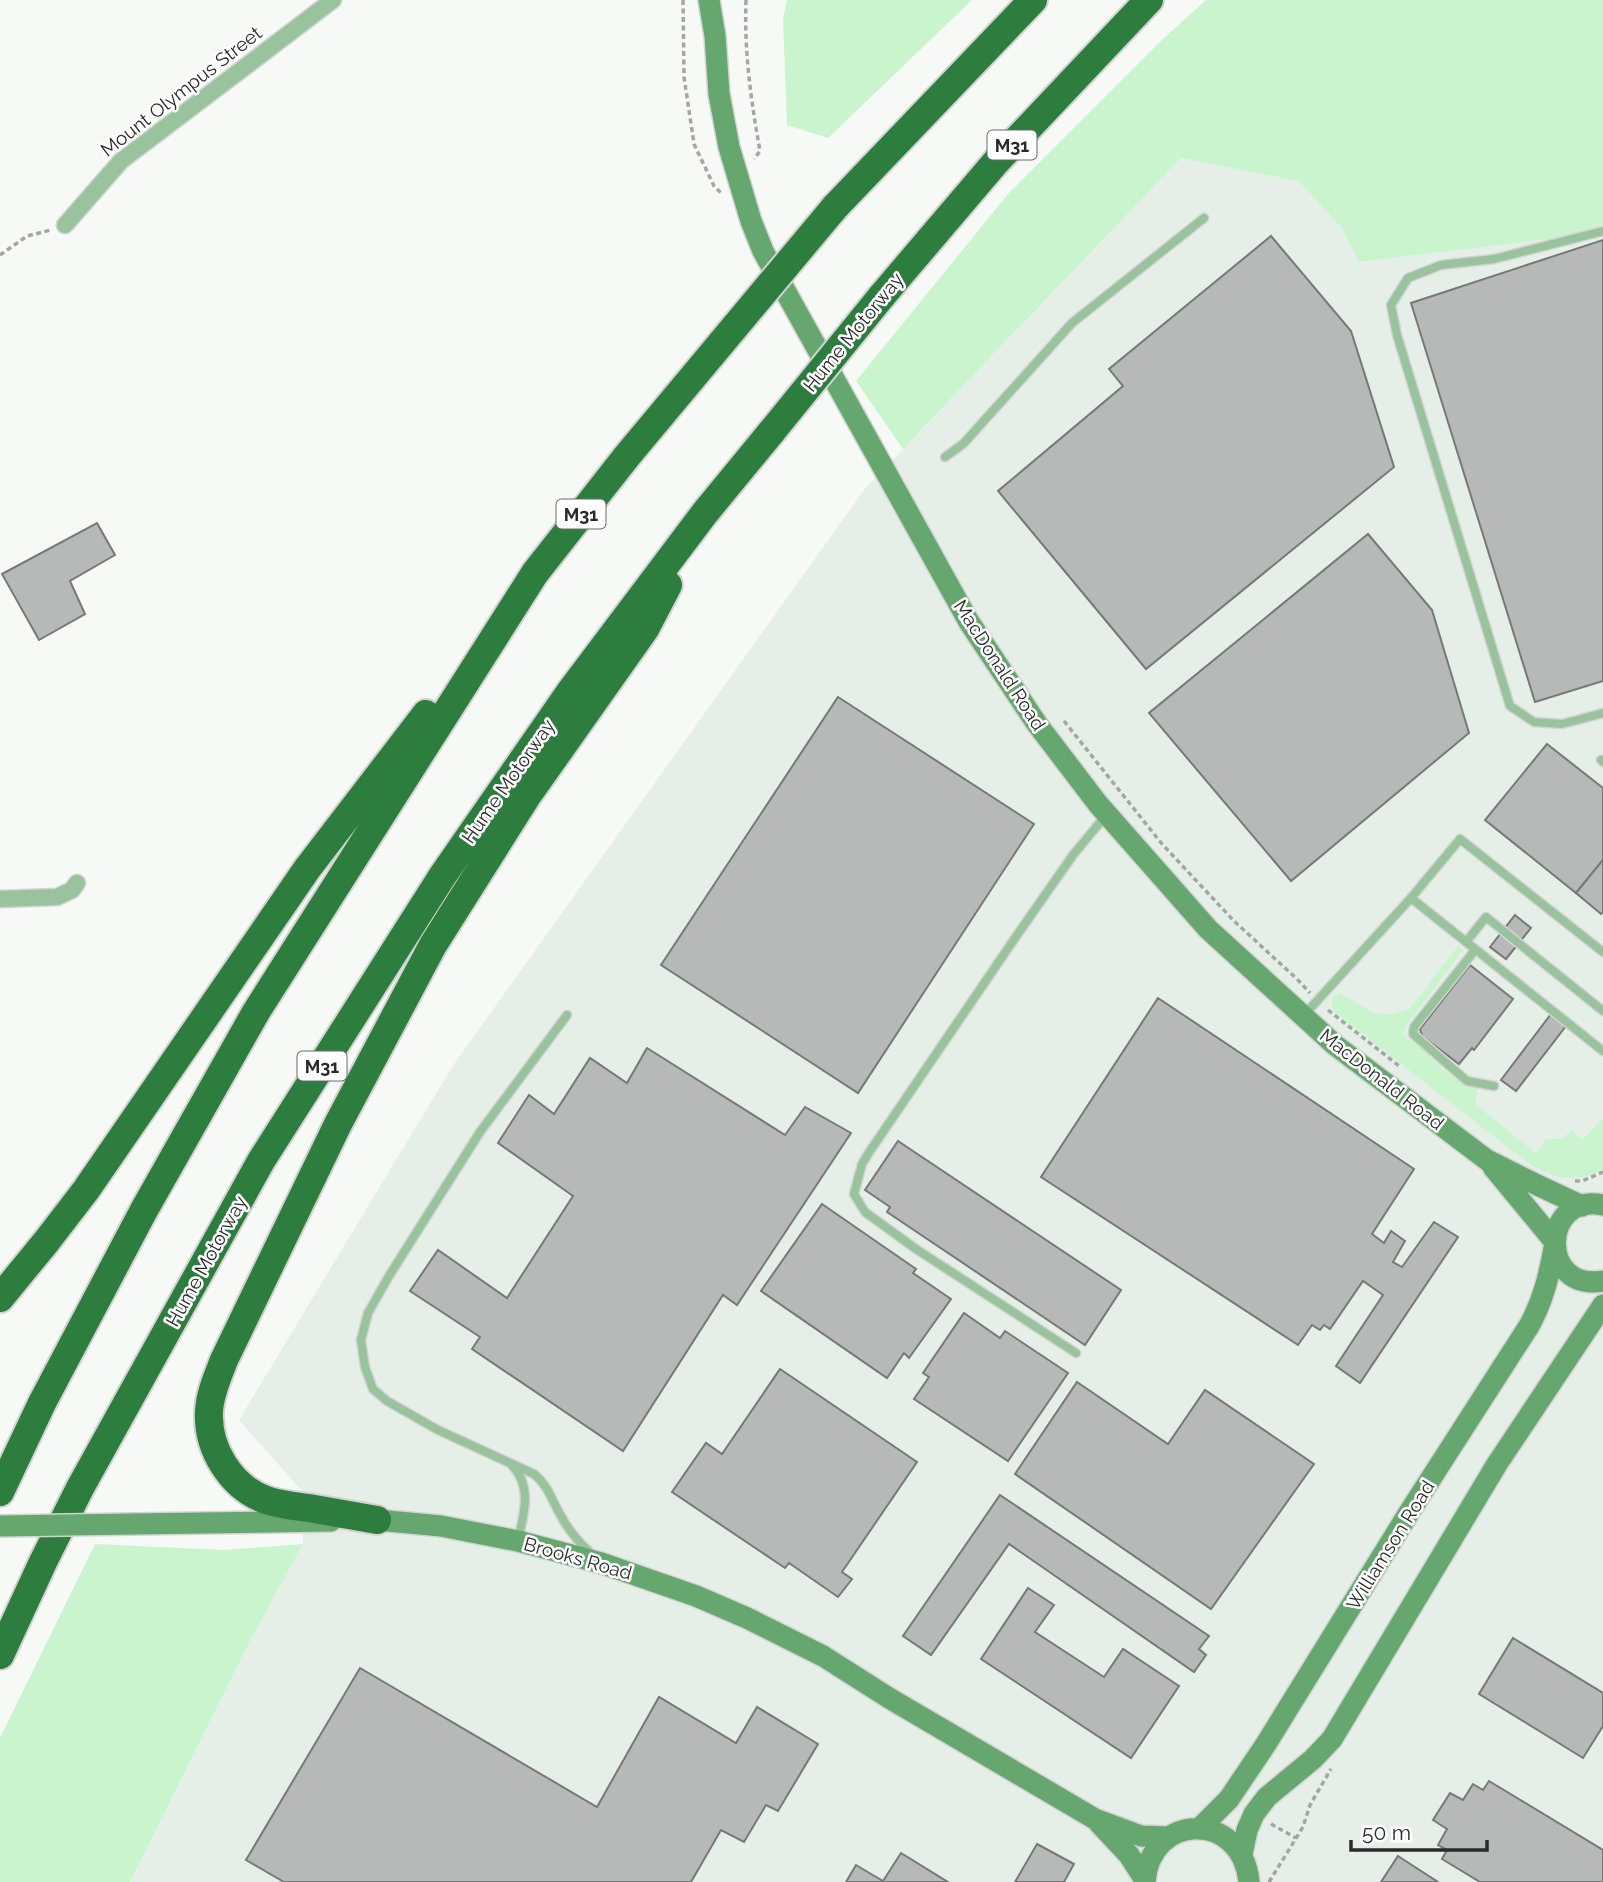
<svg xmlns="http://www.w3.org/2000/svg" width="1603" height="1882" font-family="Raleway,sans-serif">
	<style>
		.built { fill: #e6efe7 }
		.green { fill: #c9f4ce }
		.building { fill: #b6b9b7; stroke: #767977; stroke-width: 2 }
		.lines { fill: none; stroke-linecap: round; stroke-linejoin: round }
		.lane-casing { stroke: #d2d4d2; stroke-width: 11 }
		.street-casing { stroke: #d2d4d2; stroke-width: 19 }
		.secondary-casing { stroke: #d2d4d2; stroke-width: 24 }
		.highway-casing { stroke: #d2d4d2; stroke-width: 32 }
		.path { stroke: #a4a5a4; stroke-width: 3.5; stroke-dasharray: 5 3.5; stroke-linecap: butt }
		.lane { stroke: #98c39d; stroke-width: 8 }
		.street { stroke: #98c39d; stroke-width: 16 }
		.secondary { stroke: #66a770; stroke-width: 21 }
		.highway { stroke: #2d7d3e; stroke-width: 28 }
		.secondary-bridge-casing { stroke: #d2d4d2; stroke-width: 24; stroke-linecap: butt }
		.highway-bridge-casing { stroke: #d2d4d2; stroke-width: 32; stroke-linecap: butt }
		.secondary-bridge { stroke: #66a770; stroke-width: 21 }
		.highway-bridge { stroke: #2d7d3e; stroke-width: 28 }
		.labels { text-anchor: middle; dominant-baseline: central; stroke-width: 5; stroke-linejoin: round; paint-order: stroke }
		.shield { fill: #fff; stroke: #696a69; stroke-width: 2 }
		.shield-label { font-size: 18px; font-weight: bold; fill: #292a29 }
		.street-label { font-size: 19px; fill: #292a29; stroke: #fff }
	</style>
	<rect width="100%" height="100%" fill="#f7f9f7"/>
	<polygon class="built" points="1181,158 1298,181 1342,228 1360,262 1559,238 1603,226 1603,1882 130,1882 250,1641 303,1544 302,1491 239,1420 452,1067 864,490"/>
	<g class="green">
		<polygon points="787,0 972,0 828,138 787,125 783,19"/>
		<polygon points="1206,0 1603,0 1603,226 1559,238 1359,262 1342,228 1298,181 1181,158 903,449 856,381 1008,194 1163,39"/>
		<path d="M1458,946L1463,950L1406,1026L1403,1034C1408,1040 1415,1042 1421,1047C1427,1051 1430,1058 1436,1063C1448,1075 1463,1085 1478,1089L1475,1104L1536,1153L1546,1139H1562L1571,1130L1582,1140L1603,1118V1170C1574,1183 1555,1180 1528,1163L1333,1011C1331,1004 1332,996 1340,993C1369,1007 1373,1024 1410,1008Z"/>
		<polygon points="95,1544 223,1550 303,1544 250,1641 130,1882 0,1882 0,1738"/>
	</g>
	<g class="building">
		<polygon points="1271,236 1351,331 1394,467 1146,669 998,491 1123,386 1109,369"/>
		<polygon points="1603,240 1603,681 1535,702 1411,303"/>
		<polygon points="97,523 115,555 70,581 85,614 39,640 2,574"/>
		<polygon points="1368,534 1432,610 1469,733 1291,881 1149,713"/>
		<polygon points="838,697 1034,824 858,1093 661,965"/>
		<polygon points="1547,744 1603,788 1603,860 1576,893 1485,820"/>
		<polygon points="1603,860 1603,912 1601,914 1576,893"/>
		<polygon points="1515,915 1531,928 1506,959 1490,947"/>
		<polygon points="1470,965 1513,999 1474,1050 1472,1048 1459,1064 1422,1036 1420,1029"/>
		<polygon points="1158,998 1414,1169 1372,1234 1384,1243 1391,1231 1405,1241 1393,1262 1402,1267 1434,1222 1458,1237 1360,1383 1336,1366 1383,1295 1363,1281 1330,1329 1324,1325 1320,1330 1312,1325 1298,1345 1041,1177"/>
		<polygon points="1551,1014 1566,1026 1516,1091 1501,1080"/>
		<polygon points="647,1048 785,1135 805,1107 851,1133 737,1305 723,1295 623,1451 472,1349 480,1337 410,1291 438,1250 507,1298 573,1196 498,1143 529,1095 554,1114 590,1058 627,1083"/>
		<polygon points="898,1141 1121,1290 1085,1345 887,1212 890,1207 865,1190"/>
		<polygon points="822,1204 916,1269 913,1273 951,1299 909,1358 904,1353 887,1378 761,1291"/>
		<polygon points="964,1313 1000,1338 1005,1331 1068,1373 1008,1461 914,1399 929,1377 923,1373"/>
		<polygon points="780,1369 917,1462 842,1572 852,1579 838,1597 789,1563 785,1568 672,1492 706,1443 722,1454"/>
		<polygon points="1077,1382 1168,1444 1205,1390 1314,1464 1211,1609 1015,1474"/>
		<polygon points="1000,1495 1209,1636 1199,1649 1206,1655 1194,1672 1009,1544 931,1655 903,1636"/>
		<polygon points="1028,1588 1054,1605 1035,1632 1104,1677 1123,1649 1179,1686 1131,1758 981,1659"/>
		<polygon points="1513,1638 1603,1693 1603,1726 1583,1758 1479,1694"/>
		<polygon points="360,1668 597,1807 659,1697 736,1743 757,1707 818,1744 778,1811 766,1805 744,1842 721,1830 691,1882 284,1882 246,1860"/>
		<polygon points="1489,1781 1603,1850 1603,1882 1480,1882 1442,1859 1447,1850 1438,1845 1447,1829 1433,1820 1450,1793 1463,1800 1473,1784 1483,1790"/>
		<polygon points="1037,1844 1074,1864 1064,1882 1015,1882"/>
		<polygon points="901,1853 948,1882 846,1882 856,1865 883,1881"/>
		<polygon points="1398,1856 1438,1882 1381,1882"/>
	</g>
	<g class="lines">
		<defs>
			<g id="lane">
				<polyline points="1603,231 1494,259 1441,265 1408,278 1391,305 1397,335 1510,706 1534,722 1562,724 1603,713"/>
				<polyline points="945,457 963,444 1072,323 1204,218"/>
				<polyline points="1601,760 1603,762"/>
				<polyline points="1411,898 1460,839 1603,952"/>
				<polyline points="1466,942 1486,917 1603,1011"/>
				<polyline points="1475,950 1414,1027 1413,1034 1467,1081 1494,1086"/>
				<polyline points="1305,1014 1411,898 1603,1051"/>
				<path d="M567,1015L480,1132L389,1276L368,1313L361,1340L365,1367L373,1389L387,1401L438,1430L534,1474C548,1485 552,1501 561,1516C569,1531 580,1544 593,1555"/>
				<polyline points="1076,1353 916,1249 865,1212 854,1194 862,1164 870,1151 1015,938 1073,855 1107,814"/>
				<path d="M511,1464C533,1487 524,1513 518,1541"/>
			</g>
			<g id="street">
				<polyline points="65,225 121,161 333,0"/>
				<polyline points="0,899 57,897 72,890 77,883"/>
			</g>
			<g id="secondary">
				<polyline points="709,0 715,36 719,94 729,147 751,221 763,251 969,622 1037,724 1098,804 1208,929 1335,1045 1487,1160 1533,1183 1582,1206"/>
				<polyline points="1493,1167 1554,1241"/>
				<path d="M1603,1205C1541,1192 1538,1292 1603,1281"/>
				<polyline points="363,1520 377,1520 441,1526 518,1541 601,1563 696,1596 747,1618 823,1656 889,1698 1095,1819 1141,1836 1168,1837"/>
				<polyline points="133,1524 331,1521"/>
				<polyline points="1099,1823 1129,1855 1145,1880"/>
				<path d="M1200,1828L1229,1799L1266,1744L1410,1511L1529,1326C1543,1301 1549,1276 1554,1248"/>
				<polyline points="1242,1854 1247,1830 1254,1814 1267,1797 1313,1759 1332,1739 1497,1464 1603,1305"/>
				<path d="M1145,1882C1150,1812 1242,1810 1249,1882"/>
			</g>
			<g id="highway">
				<polyline points="835,207 1033,0"/>
				<polyline points="881,297 995,163 1149,0"/>
				<polyline points="0,1298 46,1242 86,1190 307,869 426,714"/>
				<polyline points="0,1492 42,1403 144,1210 256,1012 535,573 627,456 723,341"/>
				<path d="M377,1520C354,1516 331,1512 309,1508C295,1506 280,1505 266,1500C231,1487 207,1449 209,1411C210,1393 218,1376 224,1360L338,1124L433,945L527,796L645,629L668,585"/>
				<polyline points="0,1655 43,1562 80,1488 261,1161 443,875 570,692 704,514 773,430"/>
			</g>
		</defs>
		<use href="#lane" class="lane-casing"/>
		<use href="#street" class="street-casing"/>
		<use href="#secondary" class="secondary-casing"/>
		<use href="#highway" class="highway-casing"/>
		<g class="path">
			<polyline points="683,0 684,77 694,144 714,186 721,193"/>
			<path d="M746,0C744,51 751,101 760,151L754,159"/>
			<polyline points="0,255 27,236 51,230"/>
			<polyline points="1064,721 1162,844 1234,921 1298,980 1310,993"/>
			<polyline points="1328,1010 1399,1066"/>
			<polyline points="1575,1181 1582,1181 1603,1172"/>
			<polyline points="1271,1824 1296,1838"/>
			<polyline points="1269,1882 1303,1827 1310,1805 1331,1769"/>
		</g>
		<use href="#lane" class="lane"/>
		<use href="#street" class="street"/>
		<use href="#secondary" class="secondary"/>
		<use href="#highway" class="highway"/>
		<defs>
			<polyline id="secondary-bridge" points="0,1526 133,1524"/>
			<g id="highway-bridge">
				<polyline points="723,341 835,207"/>
				<polyline points="773,430 881,297"/>
			</g>
		</defs>
		<use href="#secondary-bridge" class="secondary-bridge-casing"/>
		<use href="#highway-bridge" class="highway-bridge-casing"/>
		<use href="#secondary-bridge" class="secondary-bridge"/>
		<use href="#highway-bridge" class="highway-bridge"/>
	</g>
	<g class="labels">
		<g class="shield">
			<rect x="987.5" y="130.5" width="49" height="29" rx="5"/>
			<rect x="556.5" y="499.5" width="49" height="29" rx="5"/>
			<rect x="297.5" y="1051.5" width="49" height="29" rx="5"/>
		</g>
		<g class="shield-label">
			<text x="1012" y="145">M31</text>
			<text x="581" y="514">M31</text>
			<text x="322" y="1066">M31</text>
		</g>
		<g class="street-label">
			<text transform="translate(181 91) rotate(-38)">Mount Olympus Street</text>
			<text transform="translate(853 332) rotate(-51)">Hume Motorway</text>
			<text transform="translate(1000 665) rotate(57)">MacDonald Road</text>
			<text transform="translate(508 781) rotate(-55)">Hume Motorway</text>
			<text transform="translate(1382 1079) rotate(38)">MacDonald Road</text>
			<text transform="translate(206 1261) rotate(-61)">Hume Motorway</text>
			<text transform="translate(1390 1545) rotate(-58)">Williamson Road</text>
			<text transform="translate(578 1558) rotate(16)">Brooks Road</text>
		</g>
	</g>
	<path d="M1351 1840v10h136v-10" fill="none" stroke="#292a29" stroke-width="3.5"/>
	<text x="1362" y="1840" font-size="21" fill="#292a29" stroke="#ffffff" stroke-width="5" paint-order="stroke">50 m</text>
</svg>
